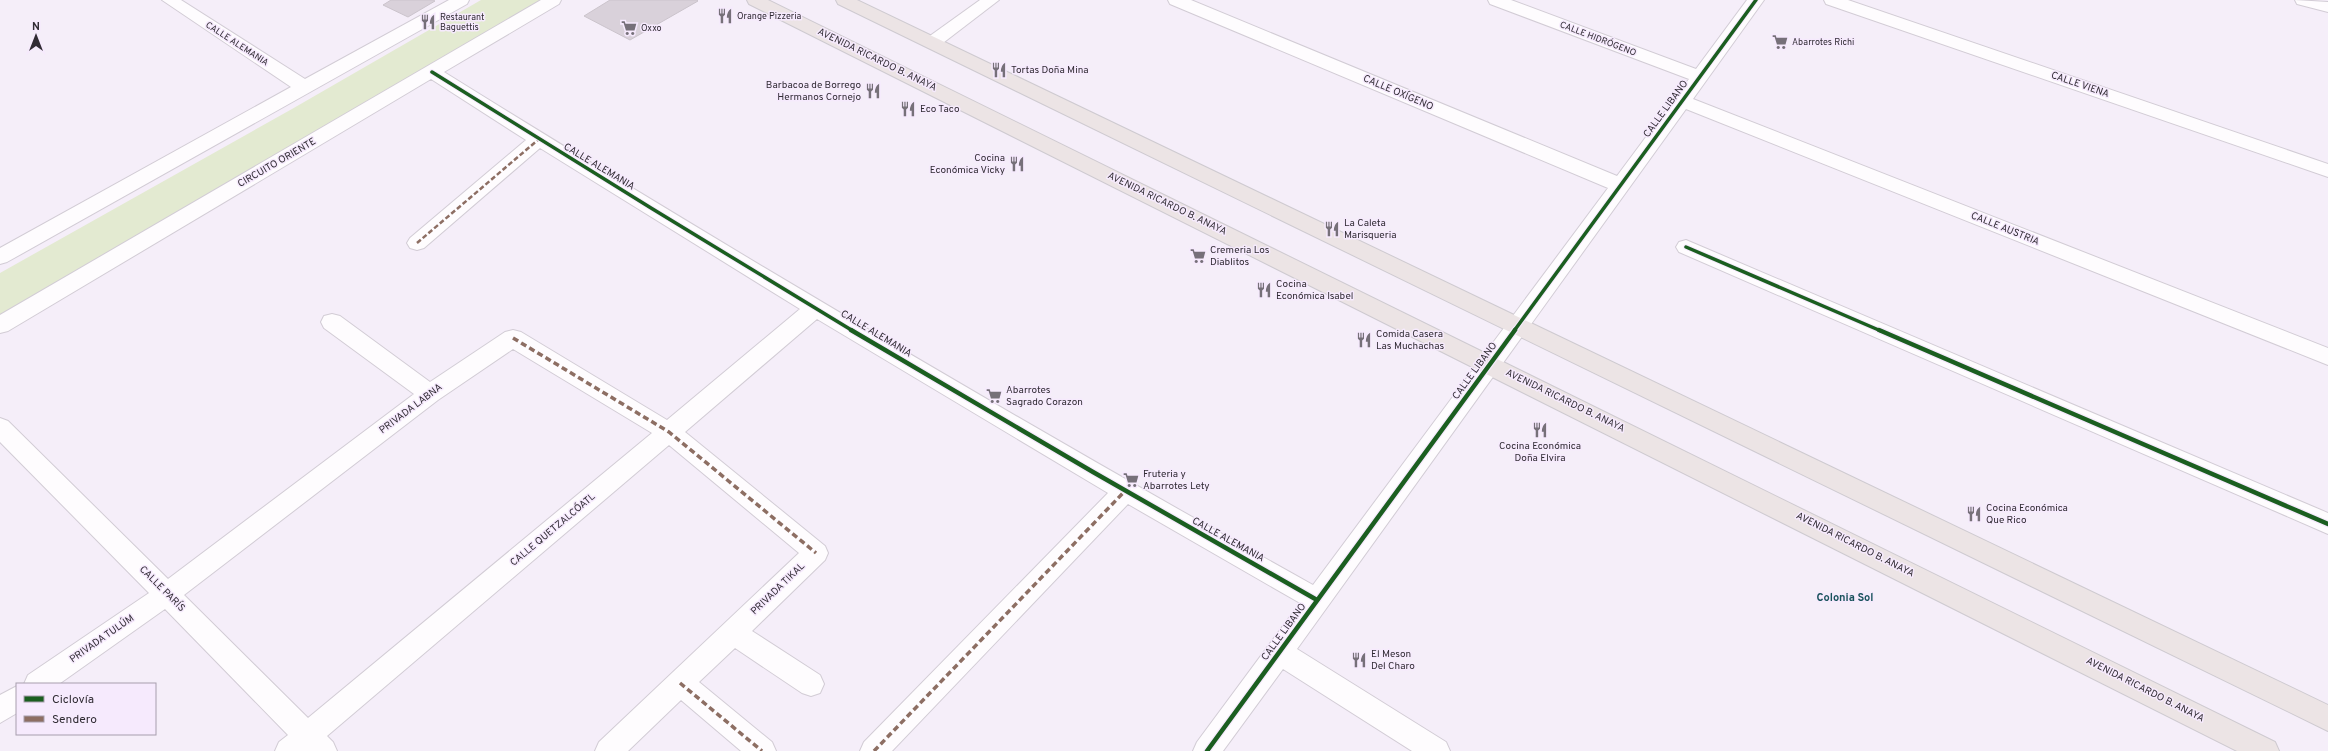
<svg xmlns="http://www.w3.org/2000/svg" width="2328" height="751" font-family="Overpass,sans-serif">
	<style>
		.green { fill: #e3ead1 }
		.building { fill: #d9d1da; stroke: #cbc4cc }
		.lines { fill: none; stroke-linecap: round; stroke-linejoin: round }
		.minor-casing { stroke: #d2ccd5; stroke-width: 2 }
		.major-casing { stroke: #cecad0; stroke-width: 2 }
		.minor { fill: #fefcfe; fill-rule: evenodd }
		.major { fill: #ece4e5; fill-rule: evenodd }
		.quiet-far1 { stroke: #8d6e63; stroke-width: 2.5; stroke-dasharray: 5 2.5; stroke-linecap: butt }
		.quiet { stroke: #8d6e63; stroke-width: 3.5; stroke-dasharray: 6 3.5; stroke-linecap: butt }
		.cycleway-far1-casing { stroke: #f6eafd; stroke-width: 5.5 }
		.cycleway-casing { stroke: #f6eafd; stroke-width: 7 }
		.cycleway-far1 { stroke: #1b5e20; stroke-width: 3.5 }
		.cycleway { stroke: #1b5e20; stroke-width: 4.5 }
		.labels { text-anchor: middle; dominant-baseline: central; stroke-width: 3; stroke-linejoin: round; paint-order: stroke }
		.far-poi-label { font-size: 9px; fill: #312c34; stroke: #f6eafd; text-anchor: start }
		.far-street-label { font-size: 9px; fill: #312c34; stroke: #f6eafd }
		.street-label { font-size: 10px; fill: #312c34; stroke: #f6eafd }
		.poi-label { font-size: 10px; fill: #312c34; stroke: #f6eafd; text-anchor: start }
		.neighbourhood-label { font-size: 11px; font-weight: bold; fill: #18525b; stroke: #f6eafd }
	</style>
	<rect width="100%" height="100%" fill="#f5eef9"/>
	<polygon class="green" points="481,0 550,0 0,324 0,273 292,109"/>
	<g class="building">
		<polygon points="391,0 433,0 435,1 408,17 383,5"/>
		<polygon points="610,0 697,0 698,1 630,40 584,16"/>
	</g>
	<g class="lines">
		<defs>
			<g id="minor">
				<polygon points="162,0 181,0 305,79 449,0 469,0 467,4 7,262 0,264 0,248 291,87"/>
				<path d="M541,0H561L559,4L444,72C730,250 1019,421 1313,585L1608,188L1170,4L1168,0H1191L1617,176L1689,79L1490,4L1488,0H1511L1696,69L1747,0H1764L1693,99L2328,348V365L1686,109L1297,649L1446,742L1450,751H1412L1283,669L1223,751H1193L1197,742L1300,603L1128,504L892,751H860L864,742L1108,493L817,319L685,432L825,546L828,553L825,560L752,631L820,675L824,684L820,693L811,696L802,693L735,648L699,682L772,742L776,751H741L681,700L628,751H595L599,742L799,553L669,445L327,736L333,742L337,751H275L279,742L288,735L165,609L59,684H24L28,675L149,593L0,442V418L8,421L168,579L414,394L324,328L321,322L324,316L332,314L340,316L430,382L505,332L513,330L521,332L667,420L800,309L540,148L424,248L417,250L410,248L407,243L410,238L526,140L431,79L8,331L0,333V315ZM513,349L652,433L308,718L184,595L438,400Z"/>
				<polygon points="980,0 999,0 939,46 927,46 924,42 927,38"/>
				<polygon points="1824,0 1848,0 2328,164 2328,177 1826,4"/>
				<polygon points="2295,0 2328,2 2328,12 2297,4"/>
				<polygon points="1686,240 2328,513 2328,534 1679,252 1676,247 1679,242"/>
				<polygon points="17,686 17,713 0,723 0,695"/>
			</g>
			<g id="major">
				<polygon points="747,0 768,0 2275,742 2279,751 2237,751 749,4"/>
				<polygon points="836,0 857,0 2328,705 2328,731 838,4"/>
			</g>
		</defs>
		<use href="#minor" class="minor-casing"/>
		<use href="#major" class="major-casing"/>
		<use href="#minor" class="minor"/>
		<use href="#major" class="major"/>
		<polyline class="quiet-far1" points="417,243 539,139"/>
		<g class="quiet">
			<polyline points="513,338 669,432 816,553"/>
			<polyline points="680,683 762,751"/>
			<polyline points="874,751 1124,492"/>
		</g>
		<defs>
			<g id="cycleway-far1">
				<polyline points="432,72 651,208 853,331"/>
				<polyline points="1686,247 1881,331"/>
				<polyline points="1514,331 1756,0"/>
			</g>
			<g id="cycleway">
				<polyline points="851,330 1093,472 1317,600"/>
				<polyline points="1879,330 2328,524"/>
				<polyline points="1207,751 1515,330"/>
			</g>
		</defs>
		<use href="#cycleway-far1" class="cycleway-far1-casing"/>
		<use href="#cycleway" class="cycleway-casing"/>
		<use href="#cycleway-far1" class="cycleway-far1"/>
		<use href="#cycleway" class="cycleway"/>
	</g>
	<defs>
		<symbol id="restaurant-bare" viewBox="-9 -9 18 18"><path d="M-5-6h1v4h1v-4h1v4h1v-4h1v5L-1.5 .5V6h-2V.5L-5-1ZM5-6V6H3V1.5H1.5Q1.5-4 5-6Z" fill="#767079" stroke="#f6eafd" stroke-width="2.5" paint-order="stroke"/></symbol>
		<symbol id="supermarket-bare" viewBox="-9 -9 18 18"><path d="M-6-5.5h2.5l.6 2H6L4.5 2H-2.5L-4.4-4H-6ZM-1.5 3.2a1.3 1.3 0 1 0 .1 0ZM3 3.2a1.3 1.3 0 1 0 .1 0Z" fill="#767079" stroke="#f6eafd" stroke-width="2.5" paint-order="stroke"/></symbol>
	</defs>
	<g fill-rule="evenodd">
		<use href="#restaurant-bare" x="714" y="5" width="22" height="22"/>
		<use href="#restaurant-bare" x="417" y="11" width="22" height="22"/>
		<use href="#supermarket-bare" x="618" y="17" width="22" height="22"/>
		<use href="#supermarket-bare" x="1769" y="31" width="22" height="22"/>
		<use href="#restaurant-bare" x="988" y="59" width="22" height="22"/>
		<use href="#restaurant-bare" x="862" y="80" width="22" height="22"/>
		<use href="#restaurant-bare" x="897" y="98" width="22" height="22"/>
		<use href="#restaurant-bare" x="1006" y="153" width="22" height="22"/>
		<use href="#restaurant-bare" x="1321" y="218" width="22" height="22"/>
		<use href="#supermarket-bare" x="1187" y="245" width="22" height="22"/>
		<use href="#restaurant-bare" x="1253" y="279" width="22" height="22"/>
		<use href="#restaurant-bare" x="1353" y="329" width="22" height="22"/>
		<use href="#supermarket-bare" x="983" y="385" width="22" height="22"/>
		<use href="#restaurant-bare" x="1529" y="419" width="22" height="22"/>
		<use href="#supermarket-bare" x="1120" y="469" width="22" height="22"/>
		<use href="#restaurant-bare" x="1963" y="503" width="22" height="22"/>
		<use href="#restaurant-bare" x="1348" y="649" width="22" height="22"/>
	</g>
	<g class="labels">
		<g class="far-poi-label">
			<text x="737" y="16">Orange Pizzeria</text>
			<text x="440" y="17">Restaurant<tspan x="440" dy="10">Baguettis</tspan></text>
			<text x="641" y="28">Oxxo</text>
			<text x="1792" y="42">Abarrotes Richi</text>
		</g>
		<g class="far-street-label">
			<text transform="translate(1598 39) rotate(21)">CALLE HIDRÓGENO</text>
			<text transform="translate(237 44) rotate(33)">CALLE ALEMANIA</text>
		</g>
		<g class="street-label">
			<text transform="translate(877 60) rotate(26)">AVENIDA RICARDO B. ANAYA</text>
			<text transform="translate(2080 85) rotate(19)">CALLE VIENA</text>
			<text transform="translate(1398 93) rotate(23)">CALLE OXÍGENO</text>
			<text transform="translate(1666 109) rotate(-54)">CALLE LIBANO</text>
			<text transform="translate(277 163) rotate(-30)">CIRCUITO ORIENTE</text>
			<text transform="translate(599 167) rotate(31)">CALLE ALEMANIA</text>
			<text transform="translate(1167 204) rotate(26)">AVENIDA RICARDO B. ANAYA</text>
			<text transform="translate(2005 229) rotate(22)">CALLE AUSTRIA</text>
			<text transform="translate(876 334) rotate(31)">CALLE ALEMANIA</text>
			<text transform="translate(1475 371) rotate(-54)">CALLE LIBANO</text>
			<text transform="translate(1565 401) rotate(26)">AVENIDA RICARDO B. ANAYA</text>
			<text transform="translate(411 409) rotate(-37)">PRIVADA LABNA</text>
			<text transform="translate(553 530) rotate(-40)">CALLE QUETZALCÓATL</text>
			<text transform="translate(1228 540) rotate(29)">CALLE ALEMANIA</text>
			<text transform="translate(1855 545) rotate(27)">AVENIDA RICARDO B. ANAYA</text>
			<text transform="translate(162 589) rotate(45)">CALLE PARÍS</text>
			<text transform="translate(778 589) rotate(-44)">PRIVADA TIKAL</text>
			<text transform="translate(1284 632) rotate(-54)">CALLE LIBANO</text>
			<text transform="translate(102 639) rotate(-35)">PRIVADA TULÚM</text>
			<text transform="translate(2145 690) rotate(27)">AVENIDA RICARDO B. ANAYA</text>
		</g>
		<g class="poi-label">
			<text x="1011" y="70">Tortas Doña Mina</text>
			<text x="861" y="85" text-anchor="end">Barbacoa de Borrego<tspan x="861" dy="12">Hermanos Cornejo</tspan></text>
			<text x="920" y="109">Eco Taco</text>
			<text x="1005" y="158" text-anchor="end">Cocina<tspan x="1005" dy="12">Económica Vicky</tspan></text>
			<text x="1344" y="223">La Caleta<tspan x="1344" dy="12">Marisqueria</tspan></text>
			<text x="1210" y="250">Cremeria Los<tspan x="1210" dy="12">Diablitos</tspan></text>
			<text x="1276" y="284">Cocina<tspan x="1276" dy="12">Económica Isabel</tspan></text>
			<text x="1376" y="334">Comida Casera<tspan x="1376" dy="12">Las Muchachas</tspan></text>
			<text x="1006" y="390">Abarrotes<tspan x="1006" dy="12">Sagrado Corazon</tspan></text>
			<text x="1540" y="446" text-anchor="middle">Cocina Económica<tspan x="1540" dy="12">Doña Elvira</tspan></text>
			<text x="1143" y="474">Fruteria y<tspan x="1143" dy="12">Abarrotes Lety</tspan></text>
			<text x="1986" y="508">Cocina Económica<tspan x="1986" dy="12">Que Rico</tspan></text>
			<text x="1371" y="654">El Meson<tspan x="1371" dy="12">Del Charo</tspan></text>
		</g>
		<g class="neighbourhood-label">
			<text x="1845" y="598">Colonia Sol</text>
		</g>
	</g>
	<rect x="16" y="683" width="140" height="52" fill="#f6eafd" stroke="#a79ead"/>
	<rect x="24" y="696" width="20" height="6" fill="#1b5e20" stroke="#a79ead"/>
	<text x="52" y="703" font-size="12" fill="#312c34">Ciclovía</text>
	<rect x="24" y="716" width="20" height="6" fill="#8d6e63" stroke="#a79ead"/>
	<text x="52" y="723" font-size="12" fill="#312c34">Sendero</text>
	<g transform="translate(36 36)" stroke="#f6eafd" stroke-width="3" paint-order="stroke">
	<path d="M0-3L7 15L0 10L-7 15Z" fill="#312c34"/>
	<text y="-6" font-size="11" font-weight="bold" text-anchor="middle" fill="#312c34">N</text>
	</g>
</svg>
